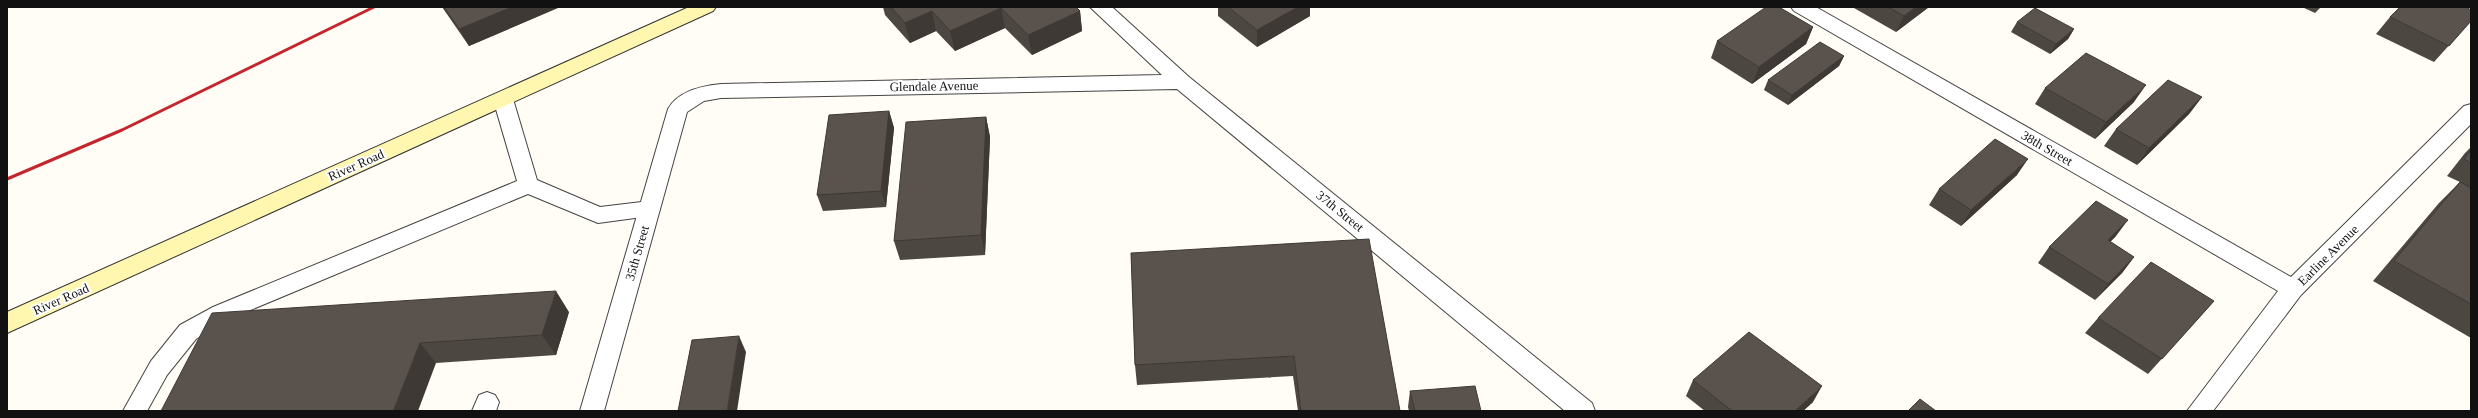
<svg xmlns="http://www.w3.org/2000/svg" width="2478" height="418" font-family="'Times New Roman',serif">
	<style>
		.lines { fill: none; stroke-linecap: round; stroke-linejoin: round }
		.lane-casing { stroke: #444; stroke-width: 2 }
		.street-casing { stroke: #444; stroke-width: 2 }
		.secondary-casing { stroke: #333; stroke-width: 2 }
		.lane { fill: #fff; fill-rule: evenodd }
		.street { fill: #fff; fill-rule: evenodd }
		.secondary { fill: #fff6b0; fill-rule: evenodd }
		.rail { stroke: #c4262e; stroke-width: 3 }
		.wall { fill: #4d4742 }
		.shaded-wall { fill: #3f3936 }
		.building { fill: #5a524d; stroke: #3f3936 }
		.labels { text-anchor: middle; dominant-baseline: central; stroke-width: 4; stroke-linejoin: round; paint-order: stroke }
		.street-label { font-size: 13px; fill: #111; stroke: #fff }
	</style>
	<rect width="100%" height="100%" fill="#fffdf5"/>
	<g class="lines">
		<defs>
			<g id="lane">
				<polygon points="503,92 510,94 513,99 537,180 600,207 650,201 657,203 660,209 657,215 598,223 528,194 229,319 196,339 167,375 147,411 123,411 151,361 180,325 213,307 517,181 493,99 496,94"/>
				<polygon points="487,392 495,395 499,402 496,411 472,411 479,395"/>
			</g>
			<g id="street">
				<path d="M1090,7H1112L1189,77L1592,403L1595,411H1565L1177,89L721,98L704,101L687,112L604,411H580L668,109C678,91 701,86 721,84L1162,75Z"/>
				<polygon points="1791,7 1816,7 2291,277 2464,106 2471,104 2471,124 2301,295 2213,411 2187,411 2278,291 1794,11"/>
			</g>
			<polygon id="secondary" points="689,7 716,7 713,11 7,333 7,312"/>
		</defs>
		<use href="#lane" class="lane-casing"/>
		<use href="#street" class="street-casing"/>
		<use href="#secondary" class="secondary-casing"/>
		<use href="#lane" class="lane"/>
		<use href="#street" class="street"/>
		<use href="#secondary" class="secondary"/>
		<polyline class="rail" points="7,179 122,130 374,7"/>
	</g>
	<g class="wall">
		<polygon points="442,7 560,7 469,46"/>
		<polygon points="883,7 1076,7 1080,11 1082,31 1032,55 1005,28 955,51 936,31 910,43 885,15"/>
		<polygon points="1218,7 1310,7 1310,16 1257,47 1218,16"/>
		<polygon points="1855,7 1929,7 1896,32 1854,8"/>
		<polygon points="2302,7 2321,7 2315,13"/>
		<polygon points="2390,17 2471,21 2434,62 2376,34"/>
		<polygon points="2017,22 2074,29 2068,39 2050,54 2011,32"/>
		<polygon points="1813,27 1806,44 1752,84 1711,58 1717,41"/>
		<polygon points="1844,56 1839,66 1788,105 1764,90 1768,80"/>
		<polygon points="2045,88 2134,102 2095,139 2035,104"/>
		<polygon points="2202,97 2189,114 2137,165 2104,146 2116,129"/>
		<polygon points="889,111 894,128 886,207 823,211 817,195"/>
		<polygon points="986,117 990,137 985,255 900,260 894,241"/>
		<polygon points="2471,147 2471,338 2373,281 2439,203 2460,182 2447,176 2465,153"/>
		<polygon points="2017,175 1961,226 1929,205 1939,189"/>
		<polygon points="2116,236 2110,242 2134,257 2122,273 2095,300 2038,263 2049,247"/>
		<polygon points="1131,253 1400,411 1298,411 1293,376 1137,385 1135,365"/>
		<polygon points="2214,301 2148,374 2085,333 2098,318"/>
		<polygon points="569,312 556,355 436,363 212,313"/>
		<polygon points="1693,380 1813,402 1803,411 1705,411 1686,396"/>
		<polygon points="1410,391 1481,411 1409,411 1408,407"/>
	</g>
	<g class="shaded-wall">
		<polygon points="512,7 560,7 469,46 459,29"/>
		<polygon points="1298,7 1310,7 1310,16 1257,47 1257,30"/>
		<polygon points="1916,7 1929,7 1896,32 1904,16"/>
		<polygon points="1001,8 1005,28 955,51 950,31"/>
		<polygon points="932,11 936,31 910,43 905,23"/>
		<polygon points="1080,11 1082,31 1032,55 1028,35"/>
		<polygon points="1813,27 1806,44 1752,84 1759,67"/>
		<polygon points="2074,29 2068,39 2050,54 2056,44"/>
		<polygon points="1844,56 1839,66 1788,105 1792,95"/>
		<polygon points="2146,85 2134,102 2095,139 2106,122"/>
		<polygon points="2202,97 2189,114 2137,165 2149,148"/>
		<polygon points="889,111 894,128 886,207 881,191"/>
		<polygon points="986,117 990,137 985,255 981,235"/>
		<polygon points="2028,159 2017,175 1961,226 1971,210"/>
		<polygon points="2128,220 2116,236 2096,256 2108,240"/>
		<polygon points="2134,257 2122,273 2095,300 2108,284"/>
		<polygon points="556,291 569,312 556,355 542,335"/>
		<polygon points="739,336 746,352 737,411 727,411"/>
		<polygon points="420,343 436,363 418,411 393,411"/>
		<polygon points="1822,386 1813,402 1803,411 1795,411"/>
	</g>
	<g class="building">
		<polygon points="444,7 512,7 459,29"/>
		<polygon points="891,7 1076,7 1080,11 1028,35 1001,8 950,31 932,11 905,23"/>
		<polygon points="1228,7 1298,7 1257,30"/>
		<polygon points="1766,7 1779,7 1813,27 1759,67 1717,41"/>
		<polygon points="1888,7 1916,7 1904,16"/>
		<polygon points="2400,7 2466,7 2471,10 2471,21 2449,46 2390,17"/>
		<polygon points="2035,8 2074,29 2056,44 2017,22"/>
		<polygon points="1820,42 1844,56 1792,95 1768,80"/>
		<polygon points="2086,53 2146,85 2106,122 2045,88"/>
		<polygon points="2168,80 2202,97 2149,148 2116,129"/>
		<polygon points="889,111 881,191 817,195 829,115"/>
		<polygon points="986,117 981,235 894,241 906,122"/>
		<polygon points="1995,139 2028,159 1971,210 1939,189"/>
		<polygon points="2471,150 2471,163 2464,159"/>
		<polygon points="2460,182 2471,188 2471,304 2394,261"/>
		<polygon points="2096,201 2128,220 2108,240 2134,257 2108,284 2049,247"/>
		<polygon points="1369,239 1400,411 1301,411 1294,356 1135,365 1131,253"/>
		<polygon points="2151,262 2214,301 2162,359 2098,318"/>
		<polygon points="556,291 542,335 420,343 393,411 161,411 212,313"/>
		<polygon points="1749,332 1822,386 1795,411 1732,411 1693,380"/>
		<polygon points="739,336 727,411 678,411 692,340"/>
		<polygon points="1475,386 1481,411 1415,411 1410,391"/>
		<polygon points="1920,399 1936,411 1908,411"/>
	</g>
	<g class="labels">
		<g class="street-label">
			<text transform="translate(934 86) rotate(-1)">Glendale Avenue</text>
			<text transform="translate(2047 148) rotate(30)">38th Street</text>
			<text transform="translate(356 165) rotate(-24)">River Road</text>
			<text transform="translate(1340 211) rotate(39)">37th Street</text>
			<text transform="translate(637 253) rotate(-74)">35th Street</text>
			<text transform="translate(2328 255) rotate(-45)">Earline Avenue</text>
			<text transform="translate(61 299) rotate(-24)">River Road</text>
		</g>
	</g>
	<rect width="2478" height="418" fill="none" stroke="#111111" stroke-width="16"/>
</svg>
